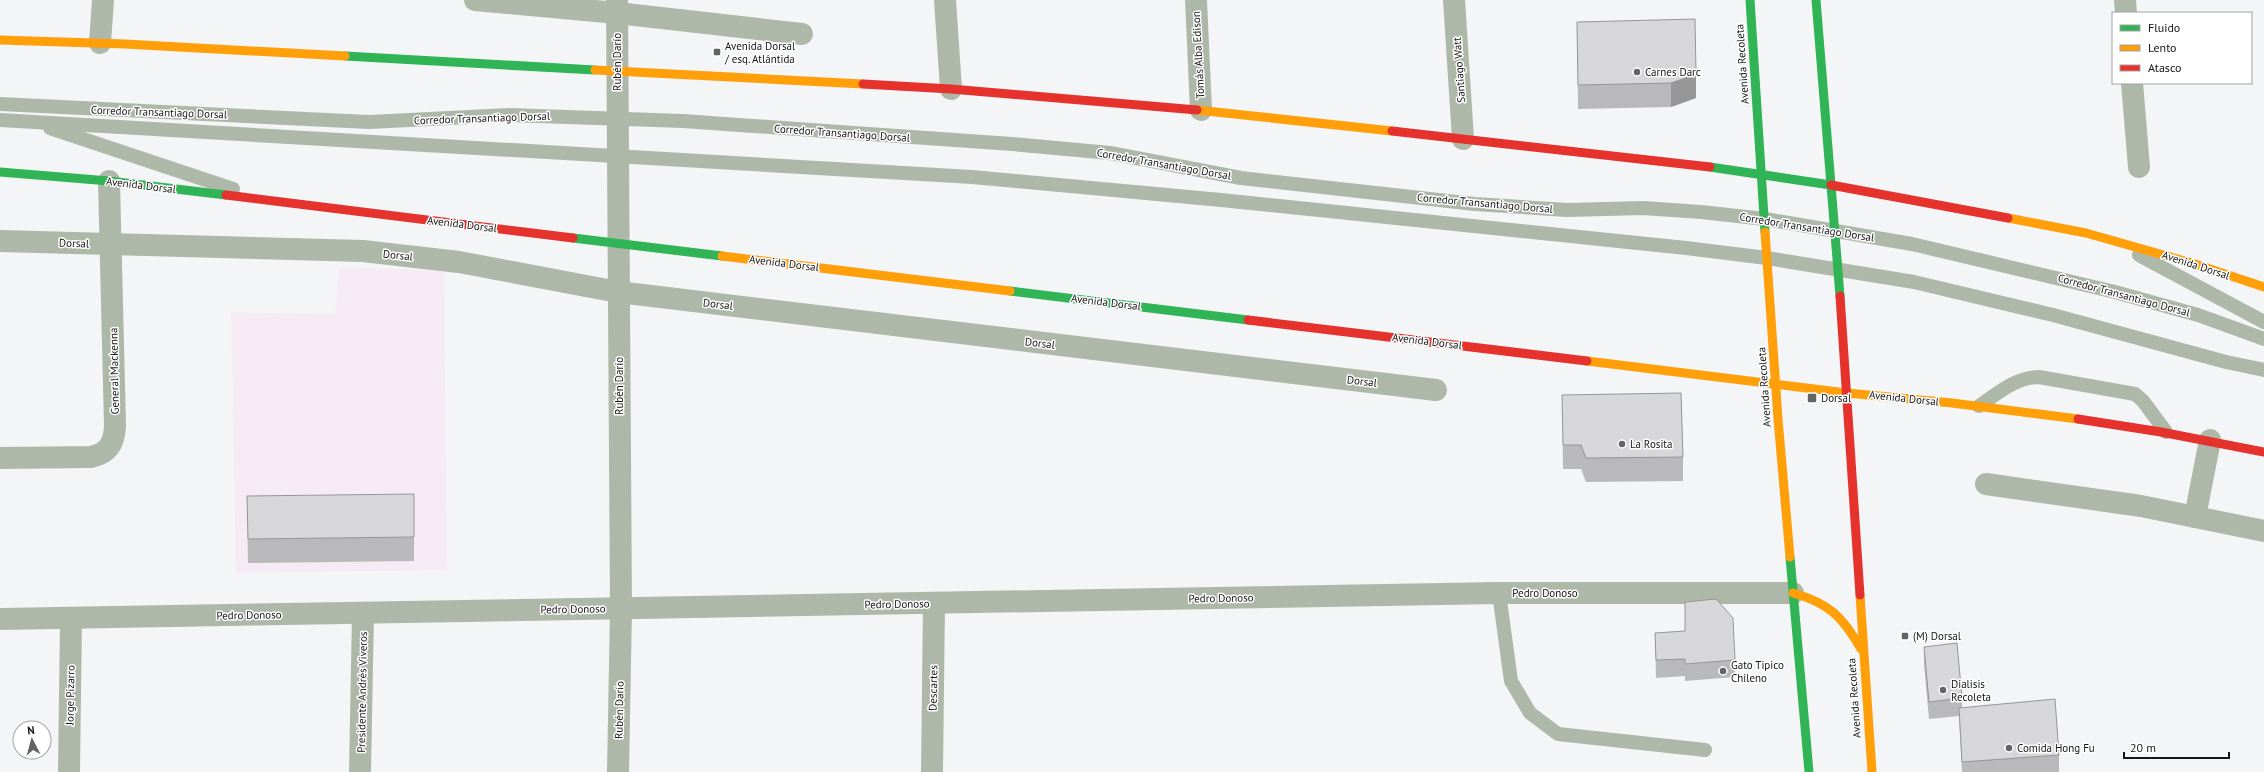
<svg xmlns="http://www.w3.org/2000/svg" width="2264" height="772" font-family="'PT Sans',sans-serif">
	<style>
		.education { fill: #f6ebf5 }
		.lines { fill: none; stroke-linecap: round; stroke-linejoin: round }
		.lane { stroke: #aeb8a8; stroke-width: 14 }
		.street { stroke: #aeb8a8; stroke-width: 22 }
		.fast { stroke: #30b455; stroke-width: 9 }
		.slow { stroke: #ff9f0a; stroke-width: 9 }
		.jam { stroke: #e5322d; stroke-width: 9 }
		.wall { fill: #b9b8ba }
		.shaded-wall { fill: #969697 }
		.building { fill: #d7d6d8; stroke: #969697 }
		.poi-dot { fill: #636365; stroke: #fff; stroke-width: 1.5 }
		.labels { text-anchor: middle; dominant-baseline: central; stroke-width: 3; stroke-linejoin: round; paint-order: stroke }
		.poi-label { font-size: 11px; fill: #151517; stroke: #fff; text-anchor: start }
		.street-label { font-size: 11px; fill: #151517; stroke: #fff }
	</style>
	<rect width="100%" height="100%" fill="#f4f5f7"/>
	<polygon class="education" points="339,267 444,270 447,570 236,573 231,312 335,314"/>
	<g class="lines">
		<g class="lane">
			<polyline points="0,104 369,122 509,115 683,121 1012,144 1110,153 1241,178 1475,204 1567,210 1643,208 1701,212 1765,219 1912,244 2115,292 2198,315 2264,339"/>
			<polyline points="0,120 972,177 1221,200 1686,248 1767,258 1914,282 2053,315 2226,362 2264,370"/>
			<polyline points="50,128 233,189"/>
			<polyline points="2139,255 2264,322"/>
			<path d="M1979,406C1997,394 2016,377 2039,377L2135,394L2143,401L2166,432"/>
			<polyline points="1499,593 1511,681 1530,713 1558,734 1705,750"/>
		</g>
		<g class="street">
			<polyline points="475,0 617,13 802,34"/>
			<polyline points="617,0 621,609 618,772"/>
			<polyline points="945,0 951,89"/>
			<polyline points="1196,0 1201,110"/>
			<polyline points="1454,0 1463,139"/>
			<polyline points="2125,0 2126,13"/>
			<polyline points="100,43 103,0"/>
			<polyline points="2132,83 2139,167"/>
			<polyline points="0,241 363,251 459,262 618,292 1436,390"/>
			<path d="M0,458L91,457C109,453 114,443 115,426L109,181"/>
			<polyline points="1986,484 2141,506 2264,531"/>
			<polyline points="2195,517 2210,440"/>
			<polyline points="0,619 1499,593 1793,593"/>
			<polyline points="69,772 71,618"/>
			<polyline points="360,772 363,613"/>
			<polyline points="932,772 934,603"/>
		</g>
		<g class="fast">
			<polyline points="1750,0 1765,232"/>
			<polyline points="1816,0 1840,296"/>
			<polyline points="345,56 595,70"/>
			<polyline points="1710,167 1831,185"/>
			<polyline points="0,172 109,181 226,195"/>
			<polyline points="573,238 722,256"/>
			<polyline points="1010,291 1248,320"/>
			<polyline points="1790,557 1809,772"/>
		</g>
		<g class="slow">
			<polyline points="0,40 125,44 345,56"/>
			<polyline points="595,70 863,84"/>
			<polyline points="1197,110 1392,131"/>
			<polyline points="2008,218 2086,233 2195,264 2264,287"/>
			<polyline points="1765,232 1778,419 1790,557"/>
			<polyline points="722,256 1010,291"/>
			<polyline points="1587,361 1847,393"/>
			<polyline points="1847,393 1952,403 2078,419"/>
			<path d="M1793,593C1829,603 1843,617 1861,649"/>
			<polyline points="1860,595 1872,772"/>
		</g>
		<g class="jam">
			<polyline points="863,84 951,89 1197,110"/>
			<polyline points="1392,131 1710,167"/>
			<polyline points="1831,185 2008,218"/>
			<polyline points="226,195 573,238"/>
			<polyline points="1840,296 1860,595"/>
			<polyline points="1248,320 1587,361"/>
			<polyline points="2078,419 2161,432 2264,452"/>
		</g>
	</g>
	<g class="wall">
		<polygon points="1577,22 1696,98 1671,107 1578,109"/>
		<polygon points="1562,395 1683,457 1683,481 1586,482 1581,469 1563,469"/>
		<polygon points="247,496 414,537 414,561 248,563"/>
		<polygon points="1655,633 1735,660 1735,677 1685,681 1685,676 1656,678"/>
		<polygon points="1924,647 1962,698 1962,708 2059,755 2059,772 1962,772 1959,716 1929,719 1924,664"/>
	</g>
	<polygon class="shaded-wall" points="1696,74 1696,98 1671,107 1671,83"/>
	<g class="building">
		<polygon points="1695,19 1696,74 1671,83 1578,85 1577,22"/>
		<polygon points="1681,393 1683,457 1586,458 1581,445 1563,445 1562,395"/>
		<polygon points="414,494 414,537 248,539 247,496"/>
		<polygon points="1716,599 1733,618 1735,660 1685,664 1685,659 1656,660 1655,633 1685,631 1685,602"/>
		<polygon points="1957,643 1962,698 1929,702 1924,647"/>
		<polygon points="2055,699 2059,755 1962,762 1959,708"/>
	</g>
	<g class="poi-dot">
		<rect x="713" y="48" width="8" height="8" rx="2"/>
		<circle cx="1637" cy="72" r="4"/>
		<rect x="1807" y="393" width="10" height="10" rx="2"/>
		<circle cx="1622" cy="444" r="4"/>
		<rect x="1901" y="632" width="8" height="8" rx="2"/>
		<circle cx="1723" cy="671" r="4"/>
		<circle cx="1943" cy="690" r="4"/>
		<circle cx="2009" cy="748" r="4"/>
	</g>
	<g class="labels">
		<g class="poi-label">
			<text x="725" y="46">Avenida Dorsal<tspan x="725" dy="13">/ esq. Atlántida</tspan></text>
			<text x="1645" y="72">Carnes Darc</text>
			<text x="1821" y="398">Dorsal</text>
			<text x="1630" y="444">La Rosita</text>
			<text x="1913" y="636">(M) Dorsal</text>
			<text x="1731" y="665">Gato Tipico<tspan x="1731" dy="13">Chileno</tspan></text>
			<text x="1951" y="684">Dialisis<tspan x="1951" dy="13">Recoleta</tspan></text>
			<text x="2017" y="748">Comida Hong Fu</text>
		</g>
		<g class="street-label">
			<text transform="translate(1198 55) rotate(-93)">Tomás Alba Edison</text>
			<text transform="translate(617 62) rotate(-90)">Rubén Darío</text>
			<text transform="translate(1742 64) rotate(-94)">Avenida Recoleta</text>
			<text transform="translate(1459 70) rotate(-94)">Santiago Watt</text>
			<text transform="translate(159 112) rotate(2)">Corredor Transantiago Dorsal</text>
			<text transform="translate(482 118) rotate(-2)">Corredor Transantiago Dorsal</text>
			<text transform="translate(842 133) rotate(4)">Corredor Transantiago Dorsal</text>
			<text transform="translate(1164 164) rotate(10)">Corredor Transantiago Dorsal</text>
			<text transform="translate(141 185) rotate(7)">Avenida Dorsal</text>
			<text transform="translate(1485 203) rotate(5)">Corredor Transantiago Dorsal</text>
			<text transform="translate(462 224) rotate(7)">Avenida Dorsal</text>
			<text transform="translate(1807 227) rotate(9)">Corredor Transantiago Dorsal</text>
			<text transform="translate(74 243) rotate(2)">Dorsal</text>
			<text transform="translate(398 255) rotate(6)">Dorsal</text>
			<text transform="translate(784 263) rotate(7)">Avenida Dorsal</text>
			<text transform="translate(2196 265) rotate(18)">Avenida Dorsal</text>
			<text transform="translate(2124 295) rotate(15)">Corredor Transantiago Dorsal</text>
			<text transform="translate(1106 302) rotate(7)">Avenida Dorsal</text>
			<text transform="translate(718 304) rotate(7)">Dorsal</text>
			<text transform="translate(1427 341) rotate(7)">Avenida Dorsal</text>
			<text transform="translate(1040 343) rotate(7)">Dorsal</text>
			<text transform="translate(114 371) rotate(-91)">General Mackenna</text>
			<text transform="translate(1362 381) rotate(7)">Dorsal</text>
			<text transform="translate(619 386) rotate(-90)">Rubén Darío</text>
			<text transform="translate(1764 387) rotate(-94)">Avenida Recoleta</text>
			<text transform="translate(1904 398) rotate(6)">Avenida Dorsal</text>
			<text x="1545" y="593">Pedro Donoso</text>
			<text transform="translate(1221 598) rotate(-1)">Pedro Donoso</text>
			<text transform="translate(897 604) rotate(-1)">Pedro Donoso</text>
			<text transform="translate(573 609) rotate(-1)">Pedro Donoso</text>
			<text transform="translate(249 615) rotate(-1)">Pedro Donoso</text>
			<text transform="translate(933 688) rotate(-89)">Descartes</text>
			<text transform="translate(362 692) rotate(-89)">Presidente Andrés Viveros</text>
			<text transform="translate(70 695) rotate(-89)">Jorge Pizarro</text>
			<text transform="translate(1854 698) rotate(-94)">Avenida Recoleta</text>
			<text transform="translate(619 710) rotate(-89)">Rubén Darío</text>
		</g>
	</g>
	<rect x="2112" y="12" width="140" height="72" fill="#ffffff" stroke="#a1a1a2"/>
	<rect x="2120" y="25" width="20" height="6" fill="#30b455" stroke="#a1a1a2"/>
	<text x="2148" y="32" font-size="12" fill="#151517">Fluido</text>
	<rect x="2120" y="45" width="20" height="6" fill="#ff9f0a" stroke="#a1a1a2"/>
	<text x="2148" y="52" font-size="12" fill="#151517">Lento</text>
	<rect x="2120" y="65" width="20" height="6" fill="#e5322d" stroke="#a1a1a2"/>
	<text x="2148" y="72" font-size="12" fill="#151517">Atasco</text>
	<g transform="translate(32 740) rotate(354)"><circle r="19" fill="#ffffff" stroke="#a1a1a2"/>
	<path d="M0-3L7 15L0 10L-7 15Z" fill="#636365"/>
	<text y="-6" font-size="11" font-weight="bold" text-anchor="middle" fill="#151517">N</text>
	</g>
	<path d="M2124 752v6h105v-6" fill="none" stroke="#151517" stroke-width="2"/>
	<text x="2130" y="752" font-size="12" fill="#151517" stroke="#ffffff" stroke-width="3" paint-order="stroke">20 m</text>
</svg>
